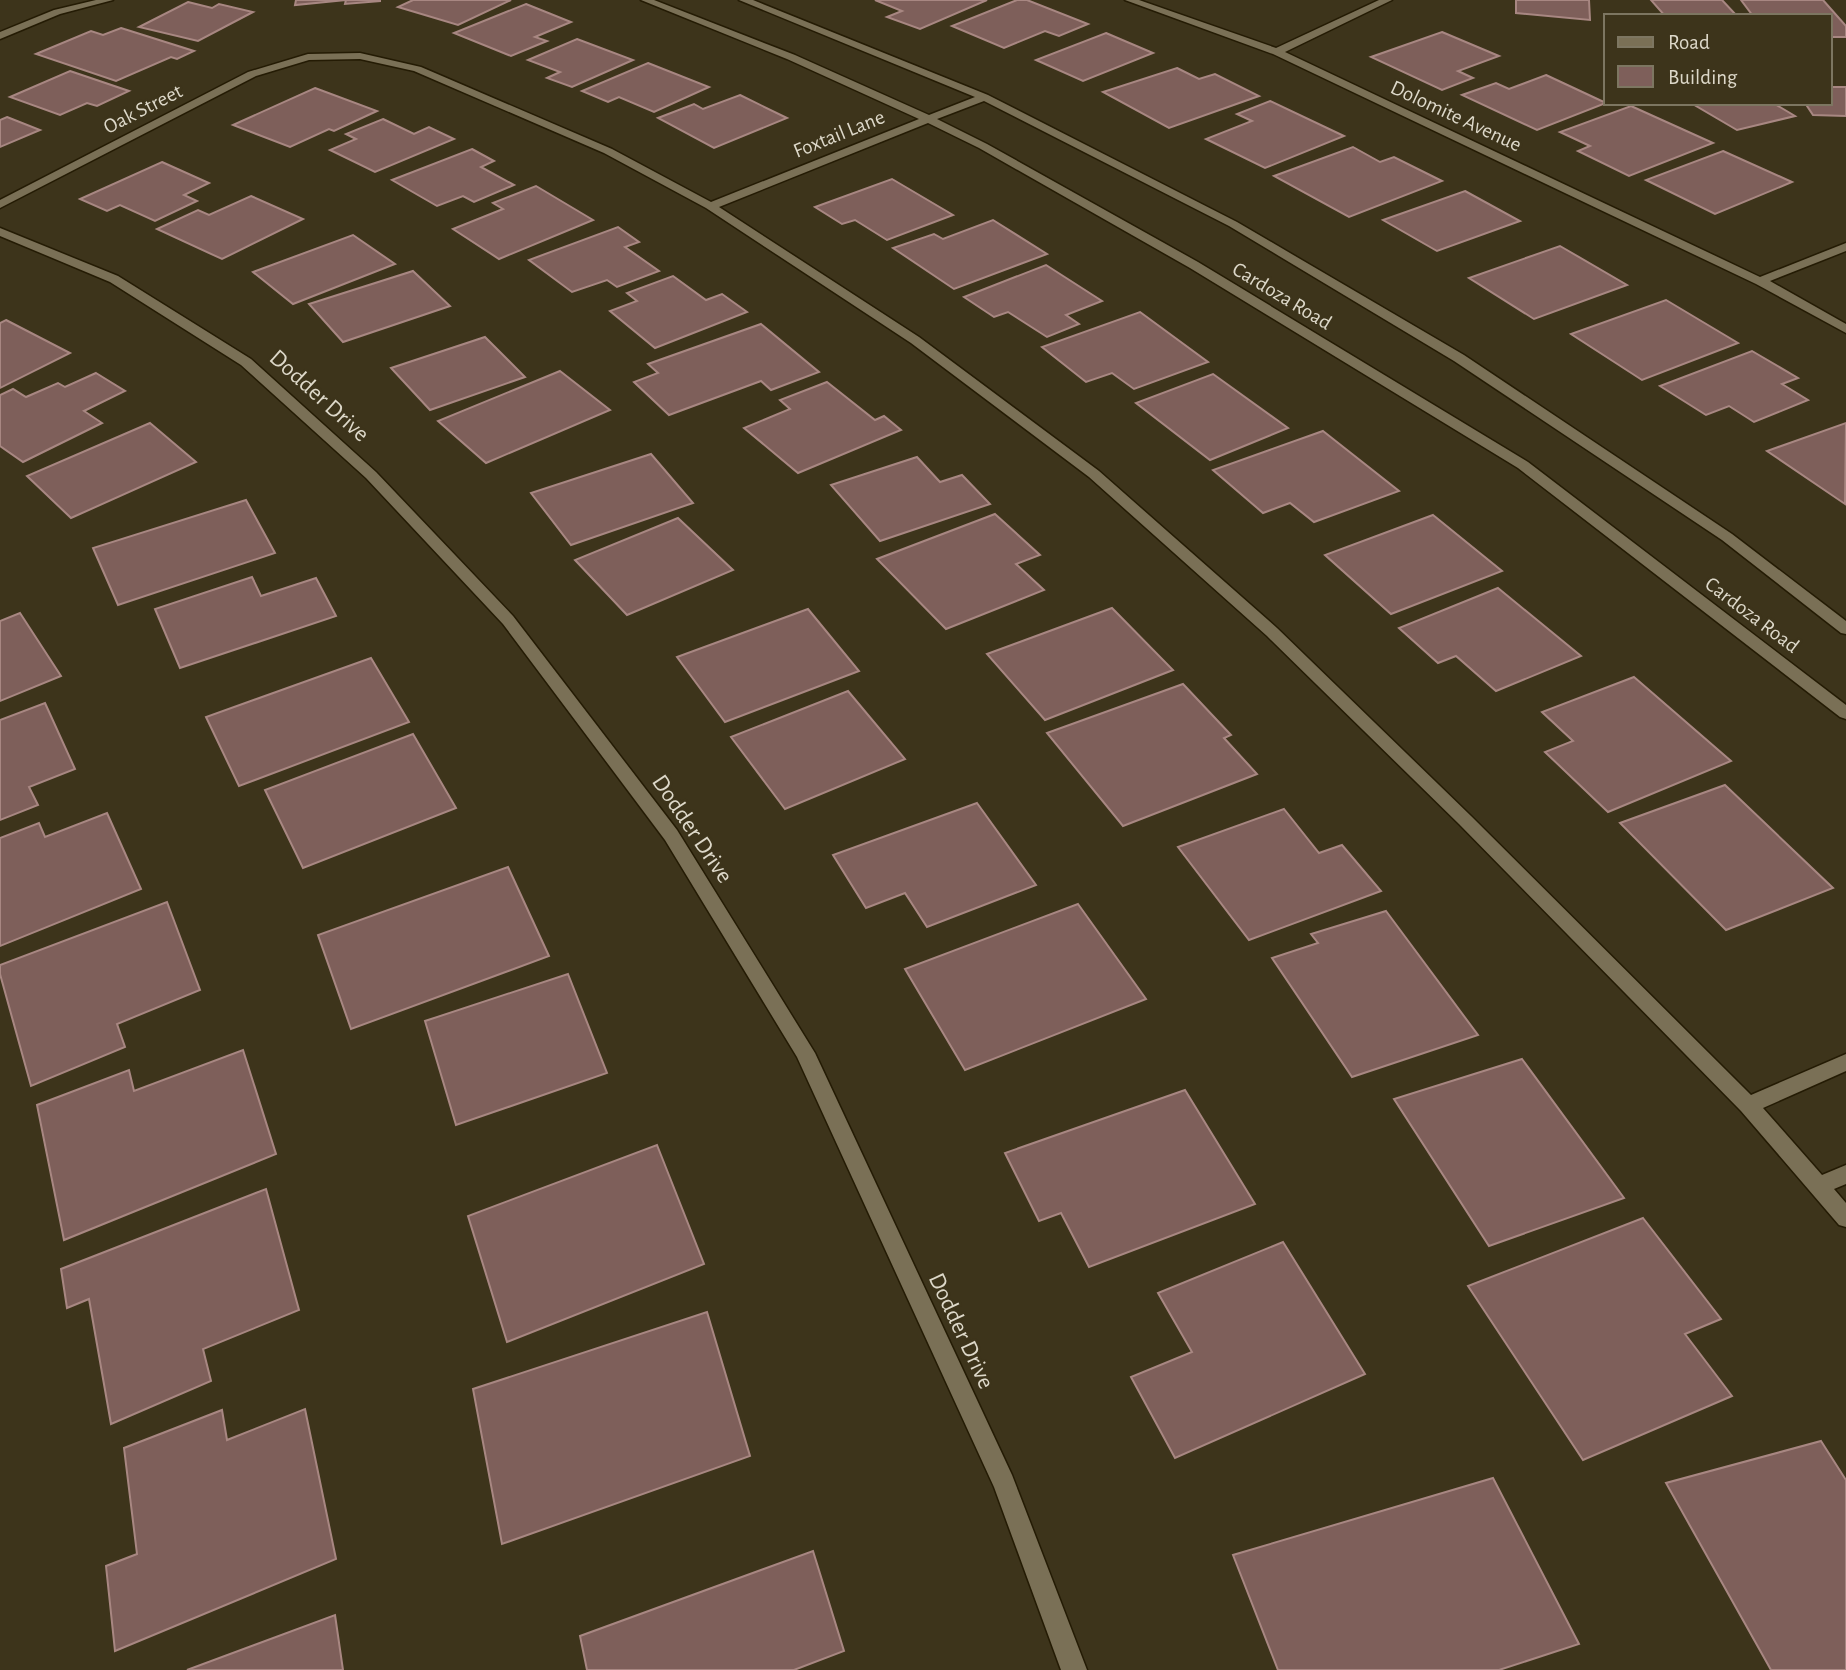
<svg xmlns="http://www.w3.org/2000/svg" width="1846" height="1670" font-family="'Alegreya Sans',sans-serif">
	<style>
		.building { fill: #7e5f5a; stroke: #a88782; stroke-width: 2 }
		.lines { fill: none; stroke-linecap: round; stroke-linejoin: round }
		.street-casing { stroke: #241b04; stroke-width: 3 }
		.street { fill: #7a7056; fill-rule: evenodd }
		.labels { text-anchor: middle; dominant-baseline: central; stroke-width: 5; stroke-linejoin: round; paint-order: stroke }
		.far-street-label { font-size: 21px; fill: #ddd8c9; stroke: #3d341b }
		.street-label { font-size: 24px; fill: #ddd8c9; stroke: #3d341b }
	</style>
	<rect width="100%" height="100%" fill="#3d341b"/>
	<g class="building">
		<polygon points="296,0 380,0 380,1 345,4 346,0 295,5"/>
		<polygon points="413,0 511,0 458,25 398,7"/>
		<polygon points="875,0 987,0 920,29 887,17 902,11"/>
		<polygon points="1017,0 1027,0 1088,24 1059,36 1045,31 1004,48 952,26"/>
		<polygon points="1516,0 1589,0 1590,20 1516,13"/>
		<polygon points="1651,0 1722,0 1737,16 1665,16"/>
		<polygon points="1741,0 1823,0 1846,26 1846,37 1830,37 1830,16 1753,16"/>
		<polygon points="188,2 212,8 219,4 253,12 198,41 139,27"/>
		<polygon points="526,4 571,22 535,37 547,41 511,56 454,33"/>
		<polygon points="121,28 194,51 177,59 171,57 116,81 36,54 91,31 103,35"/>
		<polygon points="1442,32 1499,56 1458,71 1473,78 1442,90 1371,57"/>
		<polygon points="1106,33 1153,53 1083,81 1036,60"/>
		<polygon points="577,39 633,60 572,87 547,78 560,72 528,60"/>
		<polygon points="648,63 709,87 654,112 619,97 608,102 582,91"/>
		<polygon points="1177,68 1199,79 1215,74 1259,96 1169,128 1103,92"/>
		<polygon points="70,71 129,91 97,106 87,103 60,115 10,97"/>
		<polygon points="1546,75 1606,103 1537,130 1462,95 1496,83 1509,89"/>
		<polygon points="1830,87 1846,87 1846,116 1813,115 1805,103 1830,103"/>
		<polygon points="315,88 377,111 334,131 329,129 290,147 233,125"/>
		<polygon points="740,95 787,118 714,148 658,118 694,104 703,109"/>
		<polygon points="1270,101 1344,136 1265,168 1206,139 1252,121 1237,114"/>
		<polygon points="1691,103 1773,103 1795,116 1737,130"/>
		<polygon points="1631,106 1713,143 1629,176 1578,151 1590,146 1560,132"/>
		<polygon points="7,117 40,130 0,147 0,120"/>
		<polygon points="383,119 414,134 429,127 454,139 375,172 330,150 356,139 346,134"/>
		<polygon points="1353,147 1380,162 1394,157 1442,181 1349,217 1274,176"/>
		<polygon points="472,149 494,161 481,167 514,185 474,202 463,196 437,206 392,180"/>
		<polygon points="1723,151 1792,182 1715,214 1646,180"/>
		<polygon points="162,162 209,183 184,195 197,201 155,221 120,205 107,211 80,199"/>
		<polygon points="892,179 953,215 887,240 855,220 842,224 815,207"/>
		<polygon points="536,186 593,220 499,259 453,229 503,209 493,203"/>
		<polygon points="1465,191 1520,221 1437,251 1383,220"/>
		<polygon points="251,196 303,219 222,259 157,229 198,210 209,215"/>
		<polygon points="993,220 1047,254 954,289 893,248 934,234 943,239"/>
		<polygon points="618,227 639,242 625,247 659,271 617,287 607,280 572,292 529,260"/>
		<polygon points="353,235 395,264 293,304 253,272"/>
		<polygon points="1560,246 1627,285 1534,319 1469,278"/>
		<polygon points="1046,265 1102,301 1066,315 1079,324 1047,337 1008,312 994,317 964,297"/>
		<polygon points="413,271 450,306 343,342 309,304"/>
		<polygon points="673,276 706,300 722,294 747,312 655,348 610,311 637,301 627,293"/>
		<polygon points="1666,300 1738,343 1642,380 1571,334"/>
		<polygon points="1140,312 1208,362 1134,389 1112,373 1086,382 1042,347"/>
		<polygon points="6,320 70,353 0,388 0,323"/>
		<polygon points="761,324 819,372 771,390 761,381 669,415 634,382 658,373 648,364"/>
		<polygon points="485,337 525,377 430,410 391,368"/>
		<polygon points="1752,351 1798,378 1782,384 1808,400 1754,422 1729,406 1706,415 1660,386"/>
		<polygon points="560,371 610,410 486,463 438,421"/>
		<polygon points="96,373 125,391 84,411 102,423 23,462 0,446 0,395 13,389 26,397 58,383 65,387"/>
		<polygon points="1213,374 1288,428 1210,460 1136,403"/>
		<polygon points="827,382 875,420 884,416 901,430 798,473 744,428 790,409 780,400"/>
		<polygon points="150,423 196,462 71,518 27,476"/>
		<polygon points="1846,423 1845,504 1767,451"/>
		<polygon points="1323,431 1399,491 1314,522 1290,503 1263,513 1213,470"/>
		<polygon points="651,454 693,503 571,545 531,493"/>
		<polygon points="917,457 940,482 962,475 990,504 880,541 831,485"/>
		<polygon points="246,500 275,553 118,605 93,548"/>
		<polygon points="995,514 1040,555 1016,564 1044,590 946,629 877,559"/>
		<polygon points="1433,515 1502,571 1391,614 1325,555"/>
		<polygon points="678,518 733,570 627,615 575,560"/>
		<polygon points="252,577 261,596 316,578 336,616 180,668 155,609"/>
		<polygon points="1498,588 1581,656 1496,691 1456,656 1438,663 1399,628"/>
		<polygon points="1112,608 1173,670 1045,720 987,654"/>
		<polygon points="808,609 859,671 725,722 677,657"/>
		<polygon points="20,613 61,676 0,701 0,621"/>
		<polygon points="371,658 409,722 239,786 206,717"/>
		<polygon points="1634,677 1731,761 1608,812 1545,752 1573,741 1542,712"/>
		<polygon points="1183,684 1231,735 1224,738 1257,774 1123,826 1047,733"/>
		<polygon points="848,691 905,759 785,809 731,737"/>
		<polygon points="45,703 75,769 29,787 38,805 0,820 0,720"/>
		<polygon points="413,734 456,808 303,868 265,790"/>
		<polygon points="1725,785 1833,888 1726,930 1620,823"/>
		<polygon points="977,803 1036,885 927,927 905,893 866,908 833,855"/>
		<polygon points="1284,809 1319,853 1342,845 1381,891 1249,940 1178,847"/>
		<polygon points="107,813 141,889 0,946 0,838 39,823 45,837"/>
		<polygon points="508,867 549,956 351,1029 318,935"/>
		<polygon points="167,902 200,990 117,1024 125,1047 31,1086 0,974 0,965"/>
		<polygon points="1078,904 1146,999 965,1070 905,969"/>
		<polygon points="1386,911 1478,1035 1352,1077 1272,958 1318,943 1311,934"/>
		<polygon points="568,974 607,1073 456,1125 425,1021"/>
		<polygon points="243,1050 276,1154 64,1240 37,1105 129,1070 134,1091"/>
		<polygon points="1522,1059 1624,1198 1489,1246 1394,1099"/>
		<polygon points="1185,1090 1255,1204 1089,1267 1061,1213 1039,1221 1005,1153"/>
		<polygon points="657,1145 704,1264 507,1342 468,1216"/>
		<polygon points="266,1189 299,1310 203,1349 211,1381 111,1424 89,1299 67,1308 61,1269"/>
		<polygon points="1643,1218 1721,1319 1685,1334 1732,1396 1583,1460 1468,1286"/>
		<polygon points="1283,1242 1365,1374 1175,1458 1131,1377 1192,1352 1158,1293"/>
		<polygon points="707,1312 750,1456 502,1544 473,1389"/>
		<polygon points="305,1409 336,1559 115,1651 106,1566 137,1554 124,1448 222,1410 227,1440"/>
		<polygon points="1821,1441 1846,1480 1846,1670 1771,1670 1666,1483"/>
		<polygon points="1493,1478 1579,1644 1499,1670 1278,1670 1233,1555"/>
		<polygon points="813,1551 844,1651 794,1670 587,1670 580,1636"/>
		<polygon points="335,1615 343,1670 187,1670"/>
	</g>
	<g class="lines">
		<defs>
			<g id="street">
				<polygon points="96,0 113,0 60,14 0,39 0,32 54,10"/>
				<polygon points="641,0 654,0 795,55 929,115 975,97 739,0 753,0 988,95 1237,222 1464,355 1732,534 1846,621 1846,634 1841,633 1722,540 1454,361 1229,226 984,101 937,119 987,144 1198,262 1528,462 1846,705 1846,719 1840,717 1518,468 1190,268 979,148 928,123 719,207 919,337 1099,471 1277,628 1471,816 1751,1095 1846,1054 1846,1071 1763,1108 1822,1175 1846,1165 1846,1184 1834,1189 1846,1203 1846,1227 1839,1225 1741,1111 1459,824 1267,636 1089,477 911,343 706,208 604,153 414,71 360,59 309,60 256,76 0,208 0,200 248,72 308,54 360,53 421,67 612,149 711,202 919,119 787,59"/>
				<polygon points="1125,0 1139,0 1276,48 1379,0 1392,0 1285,52 1760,277 1846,243 1846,251 1770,281 1846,324 1846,333 1756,284 1273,54"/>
				<polygon points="0,228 118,276 251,359 376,472 513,616 677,830 815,1053 1012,1475 1087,1670 1061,1670 994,1487 797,1057 665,840 503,624 366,478 241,365 110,282 0,236"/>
			</g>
		</defs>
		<use href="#street" class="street-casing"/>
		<use href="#street" class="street"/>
	</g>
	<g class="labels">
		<g class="far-street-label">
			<text transform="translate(143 109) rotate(-27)">Oak Street</text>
			<text transform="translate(1456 116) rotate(25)">Dolomite Avenue</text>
			<text transform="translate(839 134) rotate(-22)">Foxtail Lane</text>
			<text transform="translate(1282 296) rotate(31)">Cardoza Road</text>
			<text transform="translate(1752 615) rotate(37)">Cardoza Road</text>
		</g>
		<g class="street-label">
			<text transform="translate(319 396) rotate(42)">Dodder Drive</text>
			<text transform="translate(692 829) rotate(56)">Dodder Drive</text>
			<text transform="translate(961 1331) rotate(65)">Dodder Drive</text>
		</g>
	</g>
	<rect x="1604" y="14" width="228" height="91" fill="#3d341b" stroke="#7d7661" stroke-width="2"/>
	<rect x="1618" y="37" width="35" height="10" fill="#7a7056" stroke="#7d7661" stroke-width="2"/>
	<text x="1668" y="49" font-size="21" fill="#ddd8c9">Road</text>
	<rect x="1618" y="66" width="35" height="21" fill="#7e5f5a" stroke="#7d7661" stroke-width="2"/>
	<text x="1668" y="84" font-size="21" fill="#ddd8c9">Building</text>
</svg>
